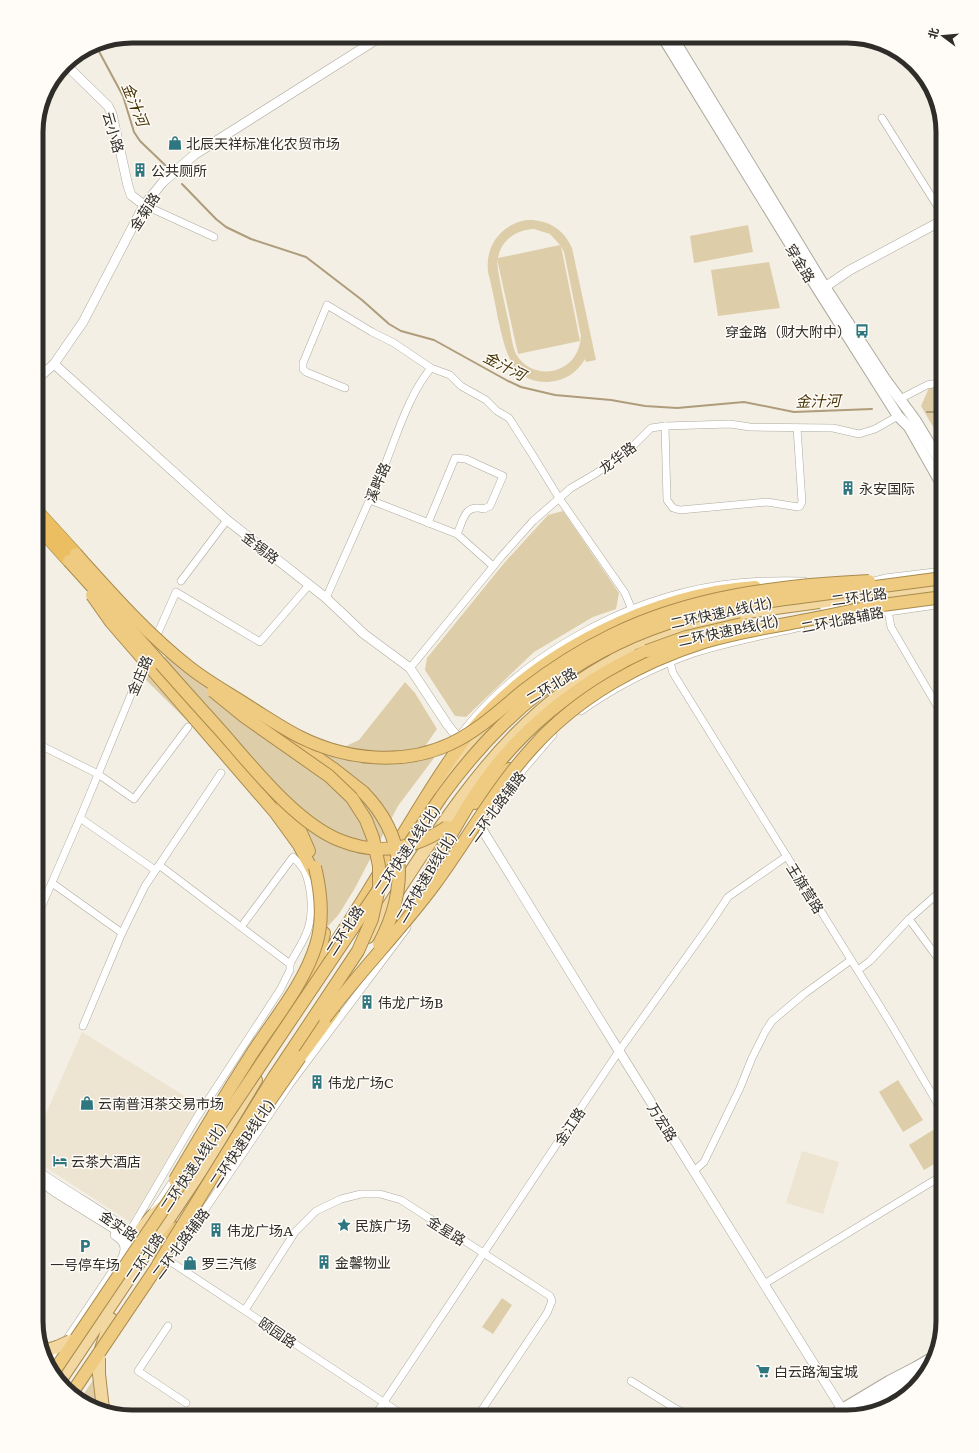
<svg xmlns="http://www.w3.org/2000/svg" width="979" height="1453" font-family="Literata,'Noto Sans SC',serif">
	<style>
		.built { fill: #ede4d2 }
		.green { fill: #decda9; fill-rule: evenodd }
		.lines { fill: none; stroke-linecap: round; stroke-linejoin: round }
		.stream { stroke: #ae9c7a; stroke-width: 2 }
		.primary-tunnel { stroke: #cdc8bf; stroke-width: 12; stroke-dasharray: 12 6; stroke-linecap: butt }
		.minor-casing { stroke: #aea99e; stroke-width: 8 }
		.tertiary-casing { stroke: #aea99e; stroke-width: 10 }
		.secondary-casing { stroke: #aea99e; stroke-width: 12 }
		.primary-casing { stroke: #a98b4d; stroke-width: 14 }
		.trunk-casing { stroke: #a98b4d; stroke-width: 14 }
		.motorway-casing { stroke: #a98b4d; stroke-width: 14 }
		.minor { stroke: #fff; stroke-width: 7 }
		.tertiary { stroke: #fff; stroke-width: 9 }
		.secondary { stroke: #fff; stroke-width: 10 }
		.primary { stroke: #f2d8a0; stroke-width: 12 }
		.trunk { stroke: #eecb80; stroke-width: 12 }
		.motorway { stroke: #eabe61; stroke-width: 13 }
		.primary-bridge-casing { stroke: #a98b4d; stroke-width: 14; stroke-linecap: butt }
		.trunk-bridge-casing { stroke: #a98b4d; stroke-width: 14; stroke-linecap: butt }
		.primary-bridge { stroke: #f2d8a0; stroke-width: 12 }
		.trunk-bridge { stroke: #eecb80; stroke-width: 12 }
		.labels { text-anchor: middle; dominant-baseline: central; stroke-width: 3; stroke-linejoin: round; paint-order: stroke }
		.street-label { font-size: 14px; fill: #2f2d29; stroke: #fffcf8 }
		.poi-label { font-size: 14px; fill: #2f2d29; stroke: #fffcf8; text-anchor: start }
		.water-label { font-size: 15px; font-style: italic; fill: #483506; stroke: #fffcf8 }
		.rim { fill: none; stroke: #2f2d29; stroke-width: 5 }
	</style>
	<rect width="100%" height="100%" fill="#f4efe4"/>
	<g class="built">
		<polygon points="82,1032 199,1105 130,1222 36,1161 36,1136"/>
		<polygon points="802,1151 839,1162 823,1214 786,1203"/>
	</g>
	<g class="green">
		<path d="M526,220C547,219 564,229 572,248L596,360L586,362L585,359C577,373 564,381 548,382C510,383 505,348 498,319C495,303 492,287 488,272C485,245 501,225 526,220ZM534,229L550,234L560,245L498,258C501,240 516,230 534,229ZM561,246L564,252L581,336C580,350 574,362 561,368C545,376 525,370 516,354C512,345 511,334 509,324C505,306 501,288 498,270L497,259L518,354L580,341Z"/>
		<polygon points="748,225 753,252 694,263 690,236"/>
		<polygon points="769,262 780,308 718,316 711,270"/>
		<polygon points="943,387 943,444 921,406 929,388"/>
		<polygon points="563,511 619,593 616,609 593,617 534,652 466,717 455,716 425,670 427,658 505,562 548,515"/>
		<polygon points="171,650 308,736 342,748 359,740 405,682 415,693 437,729 423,749 434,758 398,806 355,888 339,914 322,933 315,892 302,852 273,806 145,679"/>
		<polygon points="898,1080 923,1120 903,1132 879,1092"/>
		<polygon points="933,1130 943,1146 943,1159 924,1170 909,1145"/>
		<polygon points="502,1298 512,1305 493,1334 482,1327"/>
		<polygon points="95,1377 99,1408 79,1401"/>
	</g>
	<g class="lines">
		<g class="stream">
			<polyline points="95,44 123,96 134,132 140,141 166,166"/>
			<polyline points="182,184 216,219 226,227 251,239 306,257 362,300 389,324 401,331 434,340 508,381 521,387 555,395 611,400 645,406 677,408 744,402 794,412 872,409"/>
			<polyline points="927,412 943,412"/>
		</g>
		<polyline class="primary-tunnel" points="936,591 943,590"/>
		<defs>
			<g id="minor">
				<polyline points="882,118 943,215"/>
				<polyline points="144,205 214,237"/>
				<polyline points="345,388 306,372 303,369 303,363 327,305 372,332 394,343 431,368 450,375 461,386 486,400 497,411 509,418 532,454 559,498 625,593 632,610"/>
				<polyline points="900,399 927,385 943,382"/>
				<polyline points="665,426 667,500 673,508 680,510 767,502 798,507 800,506 802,502 797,428"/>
				<polyline points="370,500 457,534 493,566"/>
				<path d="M428,523L455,458L466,459L503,476L490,506L484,509C464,504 464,519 457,534"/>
				<polyline points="181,581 227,520"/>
				<path d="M326,598C345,555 365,511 384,467C397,435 409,394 431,368"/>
				<polyline points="883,611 888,611 891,627 943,716"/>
				<polyline points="670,662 673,673 891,1024 943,1113"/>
				<polyline points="410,668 501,557 533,521 571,488 595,474 628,451 651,428 665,426 730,424 750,427 833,428 859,434 875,429 898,416"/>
				<path d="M581,711C615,687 654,667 694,653C729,642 765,635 801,627"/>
				<path d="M460,735C520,657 622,600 720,585C748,581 776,580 804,581"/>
				<polyline points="36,743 98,774 134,799 188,727"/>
				<polyline points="489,814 523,770 553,735"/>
				<polyline points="80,818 155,870"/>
				<polyline points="52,883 122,933"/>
				<polyline points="36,919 80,818 137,680 176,592 260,642 309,585"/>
				<polyline points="909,919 943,965"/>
				<path d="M241,927L293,857C297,861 302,866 305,872C312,889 314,916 306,934C302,944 295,954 290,964"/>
				<polyline points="858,970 870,961 909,919 943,889"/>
				<polyline points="83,1026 122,933 145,886 221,773"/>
				<polyline points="694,1171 704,1162 740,1088 752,1058 765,1032 772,1021 804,994 851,960"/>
				<polyline points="153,1211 175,1178"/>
				<polyline points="130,1231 197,1117 280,990 290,970 290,964 159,865"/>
				<polyline points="162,1256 406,1417"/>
				<polyline points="166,1258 183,1242 290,1084 407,928"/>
				<polyline points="764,1284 943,1175"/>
				<polyline points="245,1310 295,1232 316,1211 341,1199 361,1194 380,1194 401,1200 550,1296 552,1301 547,1313 477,1417"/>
				<polyline points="168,1326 138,1371 186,1403"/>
				<polyline points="48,1367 136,1236"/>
				<polyline points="631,1381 673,1407 692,1417"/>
				<polyline points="374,1417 619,1051 710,924 728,897 787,856"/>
			</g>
			<g id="tertiary">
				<polyline points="65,64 108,106 112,114 128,186 131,195 144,205"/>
				<polyline points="825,287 850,270 943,220"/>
				<polyline points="54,364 227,520 326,598 364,634 410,668 447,724 458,738"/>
				<polyline points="36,380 54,364 83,322 144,205 163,182 194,155 382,36"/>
				<polyline points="866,584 885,579 943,572"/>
				<polyline points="824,606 838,606 853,609"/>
				<polyline points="870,611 888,611 943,603"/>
				<polyline points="480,826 619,1051 845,1414"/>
				<path d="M36,1170C72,1196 112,1216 146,1244"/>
				<polyline points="36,1178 55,1192 131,1239"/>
				<path d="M115,1235C123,1240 127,1245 124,1254"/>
			</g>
			<g id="secondary">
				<polyline points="662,36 817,288 898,416 909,427 943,487"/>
				<polyline points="672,36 825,287 885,379 916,421 943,466"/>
				<polyline points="829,1417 889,1381 916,1367 933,1357"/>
				<polyline points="846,1417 922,1371"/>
			</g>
			<g id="primary">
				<polyline points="614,651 670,630 724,616 768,609 936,586"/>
				<path d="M422,813C447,777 473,740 509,712"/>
				<path d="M368,937C420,859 469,773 540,711C567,687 597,668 629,652"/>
				<polyline points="329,953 360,905"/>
				<polyline points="142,1228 152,1216 163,1207"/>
				<polyline points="101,1349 111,1319"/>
				<polyline points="44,1351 57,1347"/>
				<polyline points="99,1374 103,1409"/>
				<polyline points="60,1381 205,1165 256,1080"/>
			</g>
			<g id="trunk">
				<polyline points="150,667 275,812 299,845 317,879"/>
				<polyline points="278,730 335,770 363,792"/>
				<polyline points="282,802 299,828 309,851"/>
				<polyline points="475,803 509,769"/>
				<path d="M355,913C376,879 397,844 418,810C435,782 452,755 472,730C537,652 654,594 755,587"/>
				<path d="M400,921C427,882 447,838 473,798C515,732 577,683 647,651"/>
				<polyline points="304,995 318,960 324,933"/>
				<polyline points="300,1057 333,1012"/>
				<polyline points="156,1252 177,1228"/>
			</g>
			<g id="motorway">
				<polyline points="36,510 76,554"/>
				<polyline points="36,524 69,561"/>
			</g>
		</defs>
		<use href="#minor" class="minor-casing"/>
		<use href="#tertiary" class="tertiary-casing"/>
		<use href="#secondary" class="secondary-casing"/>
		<use href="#primary" class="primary-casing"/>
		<use href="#trunk" class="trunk-casing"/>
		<use href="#motorway" class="motorway-casing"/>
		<use href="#minor" class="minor"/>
		<use href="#tertiary" class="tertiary"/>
		<use href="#secondary" class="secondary"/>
		<use href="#primary" class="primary"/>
		<use href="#trunk" class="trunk"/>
		<use href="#motorway" class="motorway"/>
		<defs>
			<g id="primary-bridge">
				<polyline points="57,1347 70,1341"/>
				<polyline points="99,1374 99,1358"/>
			</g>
			<g id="trunk-bridge">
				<path d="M76,554C112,594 147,634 189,667C209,683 232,695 253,709C269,719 284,729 300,737C346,760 403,766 450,744C478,731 500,710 523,691C551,669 581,650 612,635C691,596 782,585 869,581"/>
				<path d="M69,561C120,617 169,674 220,730C251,765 295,822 339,840C378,856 413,850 447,827"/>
				<polyline points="92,595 111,622 150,667"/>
				<polyline points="875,606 943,597"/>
				<polyline points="647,651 686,637 742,624"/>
				<path d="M363,792C407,837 408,889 379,944"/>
				<path d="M325,1018C359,972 400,931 434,885C468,839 495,788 534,746C579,696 641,662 704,642C731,634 758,629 786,624C818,618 850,611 883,605"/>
				<polyline points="262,1112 300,1057"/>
				<path d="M175,1180C200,1137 226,1094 253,1052C275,1018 304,984 316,945C324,920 321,892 315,867"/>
				<polyline points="158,1265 274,1077 358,951 372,919 379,888 379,866 373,838 366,820 352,798 329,776 245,717 213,691"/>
				<path d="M53,1373L441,797C500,715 572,655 668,623C714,609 761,602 808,596C853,590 898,584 943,578"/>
				<polyline points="72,1393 163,1258"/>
			</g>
		</defs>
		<use href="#primary-bridge" class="primary-bridge-casing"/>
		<use href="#trunk-bridge" class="trunk-bridge-casing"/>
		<use href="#primary-bridge" class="primary-bridge"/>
		<use href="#trunk-bridge" class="trunk-bridge"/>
	</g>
	<defs>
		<symbol id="shop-bare" viewBox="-9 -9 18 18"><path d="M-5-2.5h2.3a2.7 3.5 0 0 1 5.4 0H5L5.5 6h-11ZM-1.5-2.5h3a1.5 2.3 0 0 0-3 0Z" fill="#2f7780" stroke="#fffcf8" stroke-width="2.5" paint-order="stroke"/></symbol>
		<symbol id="building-bare" viewBox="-9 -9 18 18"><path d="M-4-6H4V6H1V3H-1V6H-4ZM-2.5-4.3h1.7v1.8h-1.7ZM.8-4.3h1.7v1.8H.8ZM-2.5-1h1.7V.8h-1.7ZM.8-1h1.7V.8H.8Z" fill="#2f7780" stroke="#fffcf8" stroke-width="2.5" paint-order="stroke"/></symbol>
		<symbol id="bus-bare" viewBox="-9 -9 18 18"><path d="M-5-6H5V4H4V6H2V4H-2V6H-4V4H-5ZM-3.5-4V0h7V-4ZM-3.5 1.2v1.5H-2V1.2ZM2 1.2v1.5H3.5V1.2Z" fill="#2f7780" stroke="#fffcf8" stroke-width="2.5" paint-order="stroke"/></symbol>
		<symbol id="hotel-bare" viewBox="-9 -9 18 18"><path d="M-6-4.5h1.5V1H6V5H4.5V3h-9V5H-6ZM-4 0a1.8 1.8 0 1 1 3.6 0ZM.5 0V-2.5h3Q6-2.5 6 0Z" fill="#2f7780" stroke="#fffcf8" stroke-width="2.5" paint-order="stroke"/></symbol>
		<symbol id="sight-bare" viewBox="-9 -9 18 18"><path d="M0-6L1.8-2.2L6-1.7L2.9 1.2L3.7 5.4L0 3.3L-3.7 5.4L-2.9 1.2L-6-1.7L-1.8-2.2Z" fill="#2f7780" stroke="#fffcf8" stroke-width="2.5" paint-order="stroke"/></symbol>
		<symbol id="parking-bare" viewBox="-9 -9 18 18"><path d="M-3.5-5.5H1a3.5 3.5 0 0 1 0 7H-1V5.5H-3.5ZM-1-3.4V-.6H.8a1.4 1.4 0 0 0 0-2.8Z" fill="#2f7780" stroke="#fffcf8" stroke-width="2.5" paint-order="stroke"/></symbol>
		<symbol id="supermarket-bare" viewBox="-9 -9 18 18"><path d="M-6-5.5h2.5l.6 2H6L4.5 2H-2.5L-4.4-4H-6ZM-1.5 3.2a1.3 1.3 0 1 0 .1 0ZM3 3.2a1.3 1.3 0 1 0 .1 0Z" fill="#2f7780" stroke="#fffcf8" stroke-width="2.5" paint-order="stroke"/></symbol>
	</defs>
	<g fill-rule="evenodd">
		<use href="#shop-bare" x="165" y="133" width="20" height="20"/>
		<use href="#building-bare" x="130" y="160" width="20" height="20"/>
		<use href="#bus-bare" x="852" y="321" width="20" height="20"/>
		<use href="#building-bare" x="838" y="478" width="20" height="20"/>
		<use href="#building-bare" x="357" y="992" width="20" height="20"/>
		<use href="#building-bare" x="307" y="1072" width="20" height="20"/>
		<use href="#shop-bare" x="77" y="1093" width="20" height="20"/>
		<use href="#hotel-bare" x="50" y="1151" width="20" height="20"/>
		<use href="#sight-bare" x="334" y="1215" width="20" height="20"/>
		<use href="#building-bare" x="206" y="1220" width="20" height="20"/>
		<use href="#parking-bare" x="75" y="1236" width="20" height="20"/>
		<use href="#building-bare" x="314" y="1252" width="20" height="20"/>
		<use href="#shop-bare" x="180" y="1253" width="20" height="20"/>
		<use href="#supermarket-bare" x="753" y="1361" width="20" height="20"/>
	</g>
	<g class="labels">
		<g class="street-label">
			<text transform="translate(114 132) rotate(74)">云小路</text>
			<text transform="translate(144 211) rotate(-57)">金菊路</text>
			<text transform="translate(801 263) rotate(59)">穿金路</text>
			<text transform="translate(617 457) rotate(-37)">龙华路</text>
			<text transform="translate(377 482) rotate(-67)">溪畔路</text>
			<text transform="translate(261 547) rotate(38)">金锡路</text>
			<text transform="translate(859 596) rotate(-8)">二环北路</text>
			<text transform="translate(721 612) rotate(-12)">二环快速A线(北)</text>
			<text transform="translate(842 619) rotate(-11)">二环北路辅路</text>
			<text transform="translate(728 630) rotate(-12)">二环快速B线(北)</text>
			<text transform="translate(139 675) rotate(-67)">金庄路</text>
			<text transform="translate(551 685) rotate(-31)">二环北路</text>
			<text transform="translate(496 806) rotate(-53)">二环北路辅路</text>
			<text transform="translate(406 849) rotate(-56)">二环快速A线(北)</text>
			<text transform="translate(425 877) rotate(-59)">二环快速B线(北)</text>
			<text transform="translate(806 888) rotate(58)">王旗营路</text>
			<text transform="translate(344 930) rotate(-57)">二环北路</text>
			<text transform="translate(663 1122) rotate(58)">万宏路</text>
			<text transform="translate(569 1126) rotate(-56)">金江路</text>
			<text transform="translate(241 1143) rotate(-56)">二环快速B线(北)</text>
			<text transform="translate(192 1167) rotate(-56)">二环快速A线(北)</text>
			<text transform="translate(119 1225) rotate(34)">金实路</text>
			<text transform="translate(447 1230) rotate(32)">金星路</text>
			<text transform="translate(180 1243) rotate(-53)">二环北路辅路</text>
			<text transform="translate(144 1257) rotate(-56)">二环北路</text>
			<text transform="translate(278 1332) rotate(34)">颐园路</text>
		</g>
		<g class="poi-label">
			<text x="186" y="143">北辰天祥标准化农贸市场</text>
			<text x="151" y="170">公共厕所</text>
			<text x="851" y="331" text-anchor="end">穿金路（财大附中）</text>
			<text x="859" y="488">永安国际</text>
			<text x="378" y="1002">伟龙广场B</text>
			<text x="328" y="1082">伟龙广场C</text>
			<text x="98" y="1103">云南普洱茶交易市场</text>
			<text x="71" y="1161">云茶大酒店</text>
			<text x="355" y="1225">民族广场</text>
			<text x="227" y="1230">伟龙广场A</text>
			<text x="335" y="1262">金馨物业</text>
			<text x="201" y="1263">罗三汽修</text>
			<text x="85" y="1264" text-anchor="middle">一号停车场</text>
			<text x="774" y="1371">白云路淘宝城</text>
		</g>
		<g class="water-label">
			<text transform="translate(136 104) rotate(68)">金汁河</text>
			<text transform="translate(505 365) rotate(27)">金汁河</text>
			<text transform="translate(818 400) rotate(-1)">金汁河</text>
		</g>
	</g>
	<path d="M0 0H979V1453H0ZM132 43H847A89 89 0 0 1 936 132V1321A89 89 0 0 1 847 1410H132A89 89 0 0 1 43 1321V132A89 89 0 0 1 132 43Z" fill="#fffcf8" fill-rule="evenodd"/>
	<path class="rim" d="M132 43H847A89 89 0 0 1 936 132V1321A89 89 0 0 1 847 1410H132A89 89 0 0 1 43 1321V132A89 89 0 0 1 132 43Z"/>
	<g transform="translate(943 36) rotate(286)" stroke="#fffcf8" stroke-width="3" paint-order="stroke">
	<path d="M0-3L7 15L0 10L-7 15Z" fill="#2f2d29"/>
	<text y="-6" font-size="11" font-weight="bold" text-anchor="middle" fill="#2f2d29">北</text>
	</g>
</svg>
